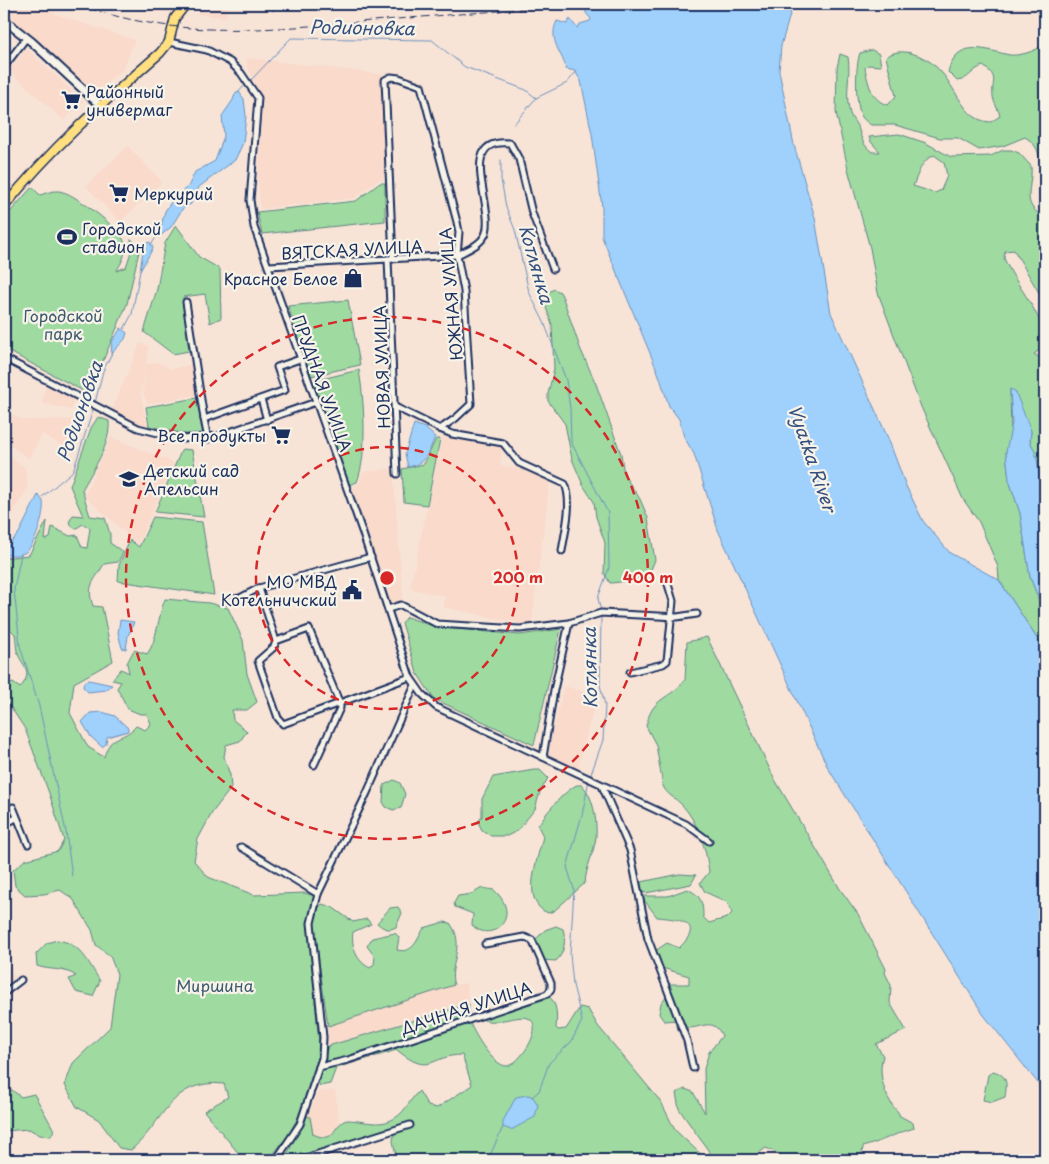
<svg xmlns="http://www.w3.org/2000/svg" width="1049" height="1164" font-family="'Playpen Sans',sans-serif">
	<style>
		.built { fill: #f9dacb }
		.green { fill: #9fdaa1; stroke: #5d8480; fill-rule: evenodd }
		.water { fill: #9fd1fc; stroke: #6a90bd }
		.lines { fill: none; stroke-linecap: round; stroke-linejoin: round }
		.stream { stroke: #6a90bd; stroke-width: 1 }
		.street-casing { stroke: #1b2f5e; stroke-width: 9 }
		.secondary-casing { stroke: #1b2f5e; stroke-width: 11 }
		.primary-casing { stroke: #1b2f5e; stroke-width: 11 }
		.street { stroke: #f7f3e8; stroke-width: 5 }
		.secondary { stroke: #f7f3e8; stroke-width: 7 }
		.primary { stroke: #ffdf80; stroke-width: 8 }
		.rail { stroke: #1b2f5e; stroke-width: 1; stroke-dasharray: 8 4; stroke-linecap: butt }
		.ring { fill: none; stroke: #d62828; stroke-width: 2.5; stroke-dasharray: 9 6 }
		.labels { text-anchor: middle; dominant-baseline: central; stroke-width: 4.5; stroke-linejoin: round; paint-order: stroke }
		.poi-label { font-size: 16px; fill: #1b2f5e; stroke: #f7f3e8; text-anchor: start }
		.street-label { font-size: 16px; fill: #1b2f5e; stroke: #f7f3e8 }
		.park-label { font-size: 16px; fill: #3c5a6f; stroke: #f7f3e8 }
		.water-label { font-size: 18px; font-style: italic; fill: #354f7e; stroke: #f7f3e8 }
		.centre { fill: #d62828; stroke: #f7f3e8; stroke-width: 2.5 }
		.ring-label { font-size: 15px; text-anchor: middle; font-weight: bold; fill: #d62828; stroke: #f7f3e8; stroke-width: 4.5; stroke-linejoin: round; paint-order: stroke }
	</style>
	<rect width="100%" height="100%" fill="#f8e4d7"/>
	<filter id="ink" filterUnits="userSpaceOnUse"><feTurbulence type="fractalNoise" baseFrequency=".02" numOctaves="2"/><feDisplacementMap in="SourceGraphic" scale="10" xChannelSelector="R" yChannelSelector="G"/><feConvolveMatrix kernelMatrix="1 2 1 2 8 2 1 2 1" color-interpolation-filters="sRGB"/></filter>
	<g filter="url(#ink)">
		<g class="built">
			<polygon points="4,4 36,4 58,15 135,40 123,69 95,93 31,35 4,16"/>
			<polygon points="125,4 179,4 172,13 148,11"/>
			<polygon points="200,4 229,4 226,18 198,14"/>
			<polygon points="26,48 83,101 64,121 9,71"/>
			<polygon points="247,58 382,74 384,180 378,180 355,198 260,209 258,176 263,100 246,64"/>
			<polygon points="128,146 162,182 120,222 86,186"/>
			<polygon points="140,343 149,346 141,394 147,427 112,410"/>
			<polygon points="157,362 171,369 193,364 196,395 148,404 143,394 146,364"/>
			<polygon points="46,385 74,398 71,410 42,403"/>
			<polygon points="4,411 23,420 82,419 74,452 42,434 29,458 4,442"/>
			<polygon points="111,437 174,463 138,544 84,496"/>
			<polygon points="442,437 502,448 500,465 524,470 550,481 532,621 528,625 443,607 445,596 410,589"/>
			<polygon points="4,454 25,467 28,487 4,528"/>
			<polygon points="393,468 403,596 400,603 390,606 350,488 359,483 363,472"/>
			<polygon points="564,686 597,695 578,768 547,754"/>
			<polygon points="4,960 15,977 4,986"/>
			<polygon points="466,983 469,1004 328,1046 328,1026 454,985"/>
			<polygon points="335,1090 341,1139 294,1144 319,1092"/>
		</g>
		<g class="green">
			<path d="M1045,44V190C1035,177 1049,151 1025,137L1003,146L979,150L958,138H940L895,125H871C868,123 864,120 862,117C855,105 855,67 860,53L872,50L879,54L881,66L868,65L865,68C868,82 871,101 888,105L896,96L886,57C894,51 902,51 911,53C958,65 954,121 991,122L1000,116C999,110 994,104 993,97C991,80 1000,78 983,66C972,69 969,80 957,81L948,72C956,40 981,48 1005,54C1017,58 1036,51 1045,44Z"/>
			<path d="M840,54L848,57C851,74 845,92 849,109C850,118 856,122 859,130C862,140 863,145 872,152H880L871,142L869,137L899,134L926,143L951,157L991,156L1003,150H1011L1019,153L1031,166C1033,188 1019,205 1045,217V303L1014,250L1005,251L1004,258C1016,287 1045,314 1045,346L1034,354L1045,361V508C1037,487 1042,458 1030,442L1031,431L1010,389L1011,435L1006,452L1009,480L1020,513L1030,577L1045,615V651L999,580L998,567L979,522L963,499L921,407L878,293L870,248L848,169L836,112L837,68ZM934,155L944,162L947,176L941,190L935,193L913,186C918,175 921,160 934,155Z"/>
			<polygon points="380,183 385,183 385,221 262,234 257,212 356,201"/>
			<path d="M32,187L40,195C47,193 55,189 63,192C76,195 117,227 123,239C129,249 122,263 116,271L126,267L132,249L131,239L140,247L127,304L89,394L4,349V219Z"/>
			<polygon points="176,225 199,257 220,269 221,318 210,323 205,294 183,297 189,351 173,354 144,332 157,289 165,243"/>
			<path d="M554,289L560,292L563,298L580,348L596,384L621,454L624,475L640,499L648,518L655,560L649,574C641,578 619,583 610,583L604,573L605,543L596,517L594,502L583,485L572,459L565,424L548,401V394L554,369L552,325L546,307L541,303L546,294Z"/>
			<polygon points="348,300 360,365 311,376 288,306"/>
			<path d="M359,370C364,399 368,454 357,482L349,485L313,381Z"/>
			<polygon points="197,398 204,434 185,434 149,426 146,407"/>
			<path d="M98,417L109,421C111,445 93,469 82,490L90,516L105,518L110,534V543L123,552L118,562L104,564C94,582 86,585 93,606L102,607L113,661L74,683L70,713L88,747L104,757C111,732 122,742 136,726L145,730L151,724L147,714H140L128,709L117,688L121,682L112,680L121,669L129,673L127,663L134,650L147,654C157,642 158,616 165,599L209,603L228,608L243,640L247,674L257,702L247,710H232L233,720L247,731L240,741L226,745L224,757L230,775L231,788L212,813L198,839L194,861L208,877L254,895L305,893L314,896L308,923L320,1055L307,1102L288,1135L269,1160H244L204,1111L228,1097L224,1084C170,1078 164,1123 131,1150L119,1148L99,1120L77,1107L65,1085L73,1063L110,1027L117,974L110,956L96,945L92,930L73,899L60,890L44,894L25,895L15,886L13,870L25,860L58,851L64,840L49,793L25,729L4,697V687L13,683L20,688C35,670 21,666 17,651C16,646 16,640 15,634L7,626L4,603V558L29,555L47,521L45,540L50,538L52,527L70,536L77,535L82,547L87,548L90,528L83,524L75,529L69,522L73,515L83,516L70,486L91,428Z"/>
			<polygon points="436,439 440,439 427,505 404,502 402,469 424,464"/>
			<polygon points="182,449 192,450 204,517 155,512"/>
			<polygon points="153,517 202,522 214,595 118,581 119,565 130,540 139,547"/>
			<polygon points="407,617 436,627 520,635 561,629 534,745 434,699 417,673 402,623"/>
			<path d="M707,637L774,778L840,889L858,914L886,969L885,973L891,985L890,1003L906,1030L876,1044L883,1056C878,1071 883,1090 891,1103C894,1109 898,1110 900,1116L913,1123L914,1128C896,1133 881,1142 863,1147L861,1160H792L766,1148L753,1157L752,1160H715L679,1109L676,1093L685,1089L693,1092L705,1113L704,1069L709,1052L722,1036C714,1017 702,1028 688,1028L678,1020L664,1021L659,1014L661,1003L668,994L666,984H689V976L662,968L652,953L667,943L679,948C706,922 679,919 657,917L641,896H668L687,889C701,895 703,902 703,917L709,923L727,918L732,913L727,902L705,892L700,883L709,872C706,848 698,821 680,803C674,797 667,795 663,786L656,745L646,726C652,696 670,700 685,680L687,642Z"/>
			<polygon points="534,770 540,770 548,778 540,792 535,809 517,831 507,836 491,836 482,830 478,822 482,816 482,799 493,777"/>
			<polygon points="394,780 400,783 405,794 401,808 393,810 386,807 383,802 384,785"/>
			<path d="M577,785H582C594,797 597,821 596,837C594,853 586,867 585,883L554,911L548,913C519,902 539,856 543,836L538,826C543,816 566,789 577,785Z"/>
			<polygon points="680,874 696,875 691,884 646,893 638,891 637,888 641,882"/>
			<path d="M482,888L494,890C524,917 491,945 472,925L473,914L455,907L454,903L458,896L472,894Z"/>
			<path d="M322,904L332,907L353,922L367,919L371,924L353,932C351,946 356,961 370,968L374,964L375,957L367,946L372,938L395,933L399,937L397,950C414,954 417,939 424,928L444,922L450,923C467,946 447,966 454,985L328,1026L313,920L315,912Z"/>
			<path d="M398,907L402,913L396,927C388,931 384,929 377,923L390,908Z"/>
			<path d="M556,926L563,929C566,939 565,953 556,961L541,960L535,940L545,930Z"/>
			<path d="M57,940C81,943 88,962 100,981L93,996L76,992L69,979L76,976C63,967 51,971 37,966L36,954L47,943Z"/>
			<path d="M548,996C558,1002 557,1018 556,1028L558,1030L566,1029L580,1007L588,1009L598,1026L661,1102L675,1130L707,1160H397L393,1141L394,1135L390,1131H383L284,1160L307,1116L310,1117L313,1134C335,1144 331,1129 344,1121C350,1117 374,1127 389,1121C405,1115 408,1101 419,1091L428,1106L437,1108L472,1085L462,1055C430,1055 431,1078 397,1050L336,1068L330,1084L320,1086L318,1081L328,1046L469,1004C469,1010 468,1018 470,1023C475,1035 493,1066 507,1066C518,1065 543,1031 531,1020C522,1011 494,1028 480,1018Z"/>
			<path d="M993,1071C1008,1075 1007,1084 1005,1097L992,1102L983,1100L988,1075Z"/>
			<polygon points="12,1090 21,1097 34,1094 54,1130 51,1136 40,1135 29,1129 4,1131 4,1093"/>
		</g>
		<g class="water">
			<path d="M585,4H793L781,46L779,71L794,145L815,218L831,313L888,438L906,486L923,521L950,553L999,580L1045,651V1092L983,1014L828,768L718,530L694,454L684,437L679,419L669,406L659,375L602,237V207L592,134L581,81L575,71L566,69C564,55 547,41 557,21L567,24L570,19L577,28L580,24L590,21L591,19L586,13Z"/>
			<polygon points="239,92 244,99 246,116 243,143 235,160 199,187 191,204 183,208 171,227 158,238 165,211 176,195 188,187 195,172 215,161 224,136 222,116 233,100 235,94"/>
			<polygon points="150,242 153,248 140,271 144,244"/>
			<polygon points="121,328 127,333 125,339 111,354 112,342"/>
			<path d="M1010,389L1015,391L1031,431L1030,442C1042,458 1037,487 1045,508V615L1030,577L1020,513L1009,480L1006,452L1012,423Z"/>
			<path d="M414,424L425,428L435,437C429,451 426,464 408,467L405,454Z"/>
			<path d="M38,495L43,501C45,513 35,548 24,553C18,556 10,555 4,555V550L19,533Z"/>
			<polygon points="120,620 134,622 128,636 126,649 122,648 118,633"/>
			<polygon points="89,680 112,685 106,690 88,692 83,687 84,682"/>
			<polygon points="102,712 115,716 128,728 128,731 107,737 106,744 102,747 91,737 82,722 90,713"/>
			<polygon points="528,1095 533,1097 538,1105 535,1117 511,1130 503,1127 503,1121 516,1097"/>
		</g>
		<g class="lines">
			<g class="stream">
				<polyline points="273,11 279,4"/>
				<polyline points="250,81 291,38 432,40 465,67 526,90 536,98"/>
				<polyline points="238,93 244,86"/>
				<polyline points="514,124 536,98 567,83 576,72"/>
				<polyline points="501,160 501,179 506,207 515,230 529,292 544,322 566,380 570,408 571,442 608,513 609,568 598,598 601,612"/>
				<polyline points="151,245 157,236"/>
				<polyline points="124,329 132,314 140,271"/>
				<polyline points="95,403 103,371 112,353"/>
				<polyline points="42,497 73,471 94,407"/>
				<polyline points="21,554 14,589 20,646 39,706 66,832 72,876"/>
				<polyline points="590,777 603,740 605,705 600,685 601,616"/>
				<polyline points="532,1097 539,1091 549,1063 571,1042 582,1021 573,985 570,954 574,889 567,867 582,815 589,780"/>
				<polyline points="488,1160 503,1127"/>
			</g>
			<defs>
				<g id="street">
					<polyline points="169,42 207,50 230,62 241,73 258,98 250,200 254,227 362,531 410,677 422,694 436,707 686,824 709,841"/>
					<polyline points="4,67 27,37"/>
					<polyline points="388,259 397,474"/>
					<polyline points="393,259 385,80 391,77 399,78 421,86 457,222 459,232 457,255 464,291 471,404 456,418 440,429 395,407"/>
					<path d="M269,266L457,255C467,250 480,245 485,235C497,209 454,137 510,143L519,159L532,213L553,269"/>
					<polyline points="186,302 204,419"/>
					<polyline points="4,358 138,428 182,439 218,436 316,402"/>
					<polyline points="261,399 267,420"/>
					<path d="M440,429L452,434L503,443L519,463L565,484C573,503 565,531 562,551"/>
					<polyline points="208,439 204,419 285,390 277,367 300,359"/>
					<polyline points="259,588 276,641 274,647 258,661 278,718 283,724 410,677"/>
					<polyline points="225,601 240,598 259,588 371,557"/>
					<polyline points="388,609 401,605 437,624 520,629 569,623 601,613 677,617 697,614"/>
					<polyline points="276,641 309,629 340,704 340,708 314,765"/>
					<polyline points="630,672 663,664 667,661 673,601 667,581"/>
					<polyline points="543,757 554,690 569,623"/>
					<polyline points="602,786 630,850 648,939 687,1041 693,1068"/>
					<polyline points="13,807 28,844"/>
					<polyline points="5,824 16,818"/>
					<polyline points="241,847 318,894"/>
					<polyline points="4,993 21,980"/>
					<polyline points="319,1067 348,1060 547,994 551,989 551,983 532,940 524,937 485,944"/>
					<polyline points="276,1160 300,1124 322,1058 323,1037 311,923 318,894 367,793 415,685"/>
					<polyline points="299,1160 410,1125"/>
				</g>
				<polyline id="secondary" points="4,20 32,42 101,106"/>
				<path id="primary" d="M4,207C50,149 105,101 160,53L169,42L175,18L186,4"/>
			</defs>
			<use href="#street" class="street-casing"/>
			<use href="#secondary" class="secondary-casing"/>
			<use href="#primary" class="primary-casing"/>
			<use href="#street" class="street"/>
			<use href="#secondary" class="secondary"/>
			<use href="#primary" class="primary"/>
			<path class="rail" d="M77,4C179,41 267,29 372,21C446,15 520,9 594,4"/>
		</g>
	</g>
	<g class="ring">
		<circle cx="387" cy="578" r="131"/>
		<circle cx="387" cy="578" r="261"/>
	</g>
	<defs>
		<symbol id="supermarket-bare" viewBox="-9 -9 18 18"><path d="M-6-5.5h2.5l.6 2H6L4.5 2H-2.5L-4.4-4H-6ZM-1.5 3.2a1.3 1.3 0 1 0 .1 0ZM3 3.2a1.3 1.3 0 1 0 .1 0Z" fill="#1b2f5e" stroke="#f7f3e8" stroke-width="2.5" paint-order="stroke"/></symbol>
		<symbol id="stadium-bare" viewBox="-9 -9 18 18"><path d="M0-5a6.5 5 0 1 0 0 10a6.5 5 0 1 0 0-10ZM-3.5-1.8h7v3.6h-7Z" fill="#1b2f5e" stroke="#f7f3e8" stroke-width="2.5" paint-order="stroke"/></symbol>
		<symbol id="shop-bare" viewBox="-9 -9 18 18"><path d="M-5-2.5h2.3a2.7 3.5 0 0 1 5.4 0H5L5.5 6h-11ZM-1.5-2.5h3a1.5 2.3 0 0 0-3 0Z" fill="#1b2f5e" stroke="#f7f3e8" stroke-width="2.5" paint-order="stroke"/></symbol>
		<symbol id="school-bare" viewBox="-9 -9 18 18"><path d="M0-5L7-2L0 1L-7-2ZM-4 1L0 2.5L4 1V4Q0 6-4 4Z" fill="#1b2f5e" stroke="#f7f3e8" stroke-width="2.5" paint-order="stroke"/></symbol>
		<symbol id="civic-bare" viewBox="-9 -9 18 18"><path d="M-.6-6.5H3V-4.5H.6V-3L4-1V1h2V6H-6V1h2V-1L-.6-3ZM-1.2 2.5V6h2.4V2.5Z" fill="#1b2f5e" stroke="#f7f3e8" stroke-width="2.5" paint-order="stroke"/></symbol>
	</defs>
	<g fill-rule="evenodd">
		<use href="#supermarket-bare" x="57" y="86" width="28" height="28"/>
		<use href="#supermarket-bare" x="105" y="179" width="28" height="28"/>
		<use href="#stadium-bare" x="53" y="223" width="28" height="28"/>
		<use href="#shop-bare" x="339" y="264" width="28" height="28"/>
		<use href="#supermarket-bare" x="267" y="421" width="28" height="28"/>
		<use href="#school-bare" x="115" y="465" width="28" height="28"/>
		<use href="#civic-bare" x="338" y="576" width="28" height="28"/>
	</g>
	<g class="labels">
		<g class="poi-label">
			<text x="86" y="91">Районный<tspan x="86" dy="18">универмаг</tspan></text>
			<text x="134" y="193">Меркурий</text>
			<text x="82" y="228">Городской<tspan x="82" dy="18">стадион</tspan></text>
			<text x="338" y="278" text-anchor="end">Красное Белое</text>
			<text x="266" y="435" text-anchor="end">Все продукты</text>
			<text x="144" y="470">Детский сад<tspan x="144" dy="18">Апельсин</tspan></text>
			<text x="337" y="581" text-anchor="end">МО МВД<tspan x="337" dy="18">Котельничский</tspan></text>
		</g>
		<g class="street-label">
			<text transform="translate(352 249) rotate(-3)">ВЯТСКАЯ УЛИЦА</text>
			<text transform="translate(450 294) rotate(-95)">ЮЖНАЯ УЛИЦА</text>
			<text transform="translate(381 367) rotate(-92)">НОВАЯ УЛИЦА</text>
			<text transform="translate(323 383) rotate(70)">ПРУДНАЯ УЛИЦА</text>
			<text transform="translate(466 1007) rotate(-18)">ДАЧНАЯ УЛИЦА</text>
		</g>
		<g class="park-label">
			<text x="63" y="315">Городской<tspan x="63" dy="18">парк</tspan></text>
			<text x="215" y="985">Миршина</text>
		</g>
		<g class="water-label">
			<text transform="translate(362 27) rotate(1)">Родионовка</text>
			<text transform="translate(537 264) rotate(74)">Котлянка</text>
			<text transform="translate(79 411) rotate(-71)">Родионовка</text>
			<text transform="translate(813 458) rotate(71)">Vyatka River</text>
			<text transform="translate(589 668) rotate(-91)">Котлянка</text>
		</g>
	</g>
	<circle cx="387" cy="578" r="8" class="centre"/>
	<g class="ring-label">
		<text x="518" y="583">200 m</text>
		<text x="648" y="583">400 m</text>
	</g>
	<rect width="1049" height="1164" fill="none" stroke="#f7f3e8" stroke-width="20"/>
	<rect x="10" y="10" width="1029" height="1144" fill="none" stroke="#1b2f5e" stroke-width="2" filter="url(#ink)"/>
</svg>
